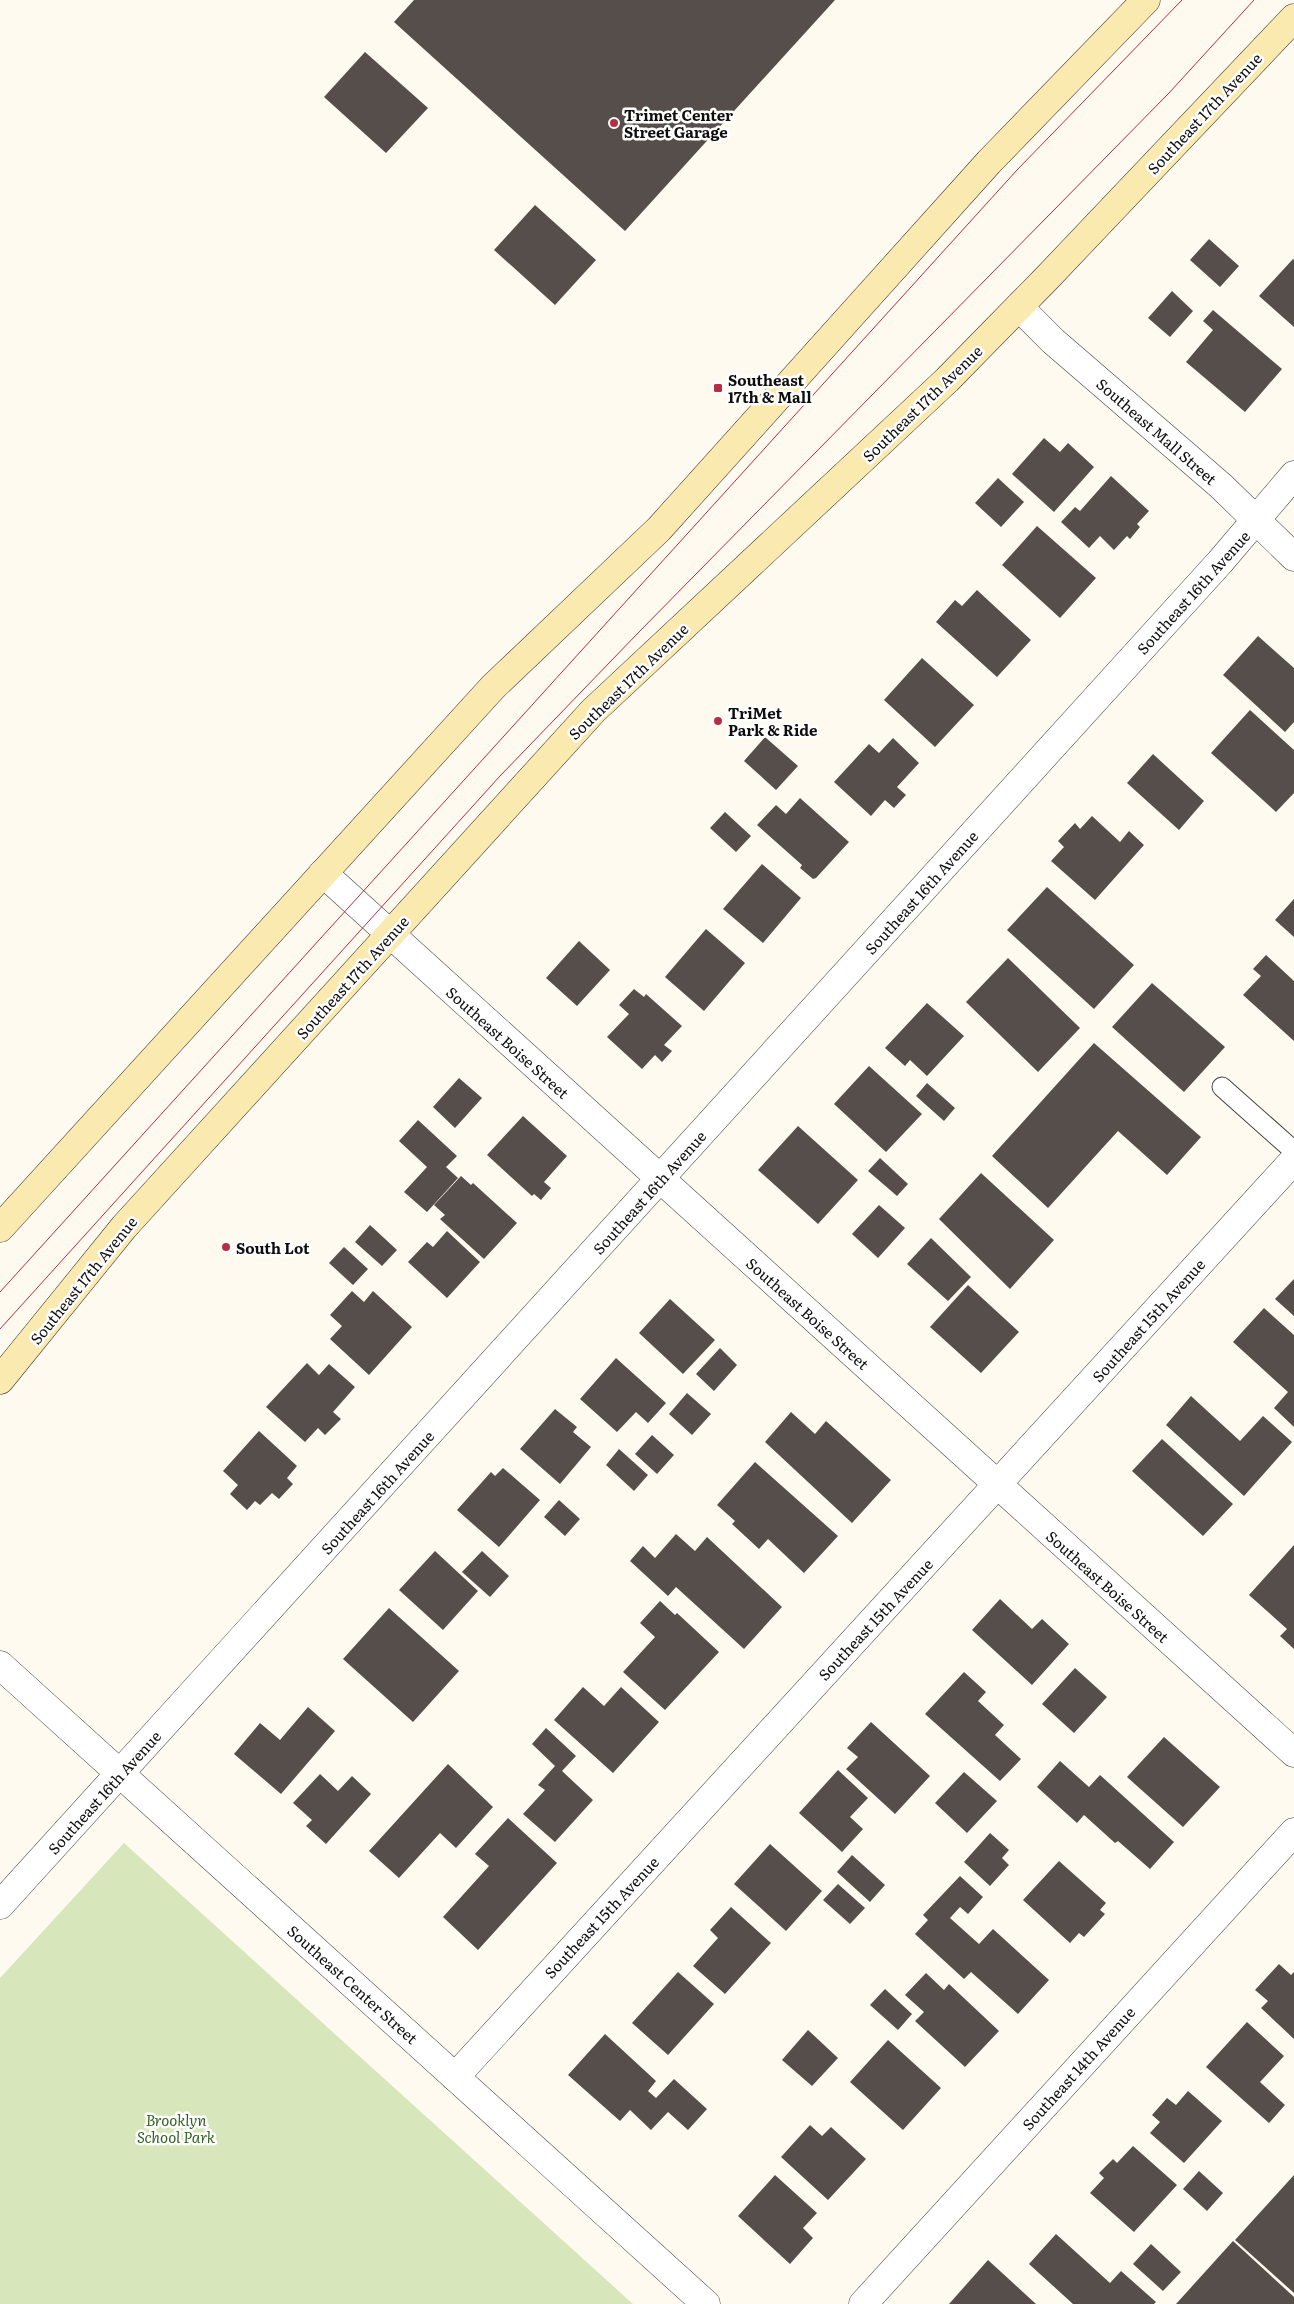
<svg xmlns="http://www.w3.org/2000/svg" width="1294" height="2304" font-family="Literata,serif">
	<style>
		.green { fill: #d7e7bb }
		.building { fill: #564e4b }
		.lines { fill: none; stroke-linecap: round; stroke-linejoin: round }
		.lane-casing { stroke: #414141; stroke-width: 21 }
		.street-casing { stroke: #414141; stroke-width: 29 }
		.secondary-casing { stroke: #303030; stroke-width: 29 }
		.lane { stroke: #fff; stroke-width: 19 }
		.street { stroke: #fff; stroke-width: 28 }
		.secondary { stroke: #faeaaf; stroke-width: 28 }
		.tram { stroke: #b72d43; stroke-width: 1 }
		.poi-dot { fill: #b72d43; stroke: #fff; stroke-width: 2 }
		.labels { text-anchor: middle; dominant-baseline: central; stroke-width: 5; stroke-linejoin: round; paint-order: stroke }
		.street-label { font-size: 15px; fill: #0e0e0e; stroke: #fff }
		.poi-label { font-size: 15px; font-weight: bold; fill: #0e0e0e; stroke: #fff; text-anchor: start }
		.park-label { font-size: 15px; font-style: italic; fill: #366322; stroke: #fff }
	</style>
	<rect width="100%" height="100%" fill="#fefaf0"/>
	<polygon class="green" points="124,1843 633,2304 0,2304 0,1978"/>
	<g class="building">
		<polygon points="414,0 835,0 625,231 394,22"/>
		<polygon points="365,52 428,108 386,153 324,97"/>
		<polygon points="535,205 596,260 555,305 494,250"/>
		<polygon points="1209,239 1239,266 1220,287 1190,260"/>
		<polygon points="1293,259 1294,260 1294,327 1259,296"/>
		<polygon points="1172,291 1193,311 1170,337 1148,318"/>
		<polygon points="1213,310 1282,369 1245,412 1186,362 1213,330 1203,321"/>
		<polygon points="1044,438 1060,452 1068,443 1094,467 1054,512 1012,474"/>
		<polygon points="1111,476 1149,511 1137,524 1140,527 1130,539 1127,536 1114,550 1100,536 1089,548 1061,522 1075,507 1080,511"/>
		<polygon points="998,478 1024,502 1001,527 975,503"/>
		<polygon points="1037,526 1096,578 1060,618 1002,565"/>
		<polygon points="977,590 1031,640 997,677 936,622 955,600 962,606"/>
		<polygon points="1258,636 1294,668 1294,722 1285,732 1223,675"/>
		<polygon points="922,658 974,705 935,747 884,700"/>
		<polygon points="1250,710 1294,750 1294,793 1276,812 1211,753"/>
		<polygon points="765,737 798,766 776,790 744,761"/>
		<polygon points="893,738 919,763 897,787 906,795 894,808 885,800 871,816 834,782 869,744 879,753"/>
		<polygon points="1153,754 1204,801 1179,830 1127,783"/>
		<polygon points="800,798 849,842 816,878 813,879 800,868 802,865 757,825 776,805 786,814"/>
		<polygon points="725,812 751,836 736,852 710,828"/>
		<polygon points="1092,816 1120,842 1129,831 1144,845 1095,900 1051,861 1064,847 1058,841 1075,823 1080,829"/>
		<polygon points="762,864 801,898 763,943 723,909"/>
		<polygon points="1047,887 1134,965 1094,1009 1007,930"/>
		<polygon points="1294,899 1294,937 1275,920"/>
		<polygon points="706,929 745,963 704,1011 665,977"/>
		<polygon points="579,941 610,970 577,1006 546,978"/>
		<polygon points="1266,955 1294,981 1294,1041 1243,995 1261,976 1253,969"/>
		<polygon points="1008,958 1080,1028 1038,1072 966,1002"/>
		<polygon points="1152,983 1225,1047 1184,1092 1112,1027"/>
		<polygon points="634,989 644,997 646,994 682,1026 664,1045 672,1051 662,1062 655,1055 642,1069 607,1037 629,1014 619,1005"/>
		<polygon points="927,1003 964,1036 927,1076 910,1060 905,1066 885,1048"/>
		<polygon points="1094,1043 1201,1137 1167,1175 1118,1131 1048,1208 992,1156"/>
		<polygon points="869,1066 922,1114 886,1152 834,1104"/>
		<polygon points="459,1078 482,1098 455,1128 433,1107"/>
		<polygon points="927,1083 955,1108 944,1121 916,1096"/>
		<polygon points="523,1116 567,1156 544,1182 551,1188 541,1200 534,1194 532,1196 487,1155"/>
		<polygon points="418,1120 457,1156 446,1167 458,1178 427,1212 404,1192 427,1167 399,1141"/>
		<polygon points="798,1126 858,1180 818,1224 758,1170"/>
		<polygon points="880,1158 908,1184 897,1196 868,1171"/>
		<polygon points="981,1173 1054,1240 1010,1289 939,1219"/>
		<polygon points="461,1176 471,1185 473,1183 517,1223 484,1259 440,1219 445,1215 434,1205"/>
		<polygon points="879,1205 905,1228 878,1258 852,1234"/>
		<polygon points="370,1225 397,1250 382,1266 355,1242"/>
		<polygon points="447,1231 480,1262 447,1298 408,1262 427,1242 433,1247"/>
		<polygon points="931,1238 971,1277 948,1301 907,1264"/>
		<polygon points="344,1247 368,1269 353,1285 329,1263"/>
		<polygon points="1294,1279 1294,1316 1275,1299"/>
		<polygon points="968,1285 1019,1332 981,1373 930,1327"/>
		<polygon points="352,1291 364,1302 373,1291 412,1327 369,1375 330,1339 342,1326 330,1315"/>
		<polygon points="670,1299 715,1340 683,1374 639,1333"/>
		<polygon points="1264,1308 1294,1335 1294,1427 1274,1408 1288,1392 1233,1342"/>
		<polygon points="720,1348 737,1365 714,1391 696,1374"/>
		<polygon points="616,1358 666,1403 648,1423 636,1412 617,1432 580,1399"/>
		<polygon points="307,1363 319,1375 329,1364 355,1387 333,1412 341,1419 325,1435 318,1428 305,1442 266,1407"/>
		<polygon points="687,1393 711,1414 692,1435 669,1414"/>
		<polygon points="1191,1396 1240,1441 1263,1416 1292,1442 1244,1496 1166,1425"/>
		<polygon points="555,1409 577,1427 573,1432 591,1447 560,1484 520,1449"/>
		<polygon points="791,1412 815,1434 826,1421 891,1480 852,1523 765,1442"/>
		<polygon points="259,1431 297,1466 287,1478 293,1484 279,1499 272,1493 260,1505 255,1501 247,1510 230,1494 238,1485 223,1471"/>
		<polygon points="652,1435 674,1455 657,1474 635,1454"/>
		<polygon points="1162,1439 1233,1504 1203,1536 1132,1471"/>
		<polygon points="619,1449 648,1475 634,1491 606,1465"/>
		<polygon points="755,1462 838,1536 804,1573 768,1539 759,1549 732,1524 735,1521 717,1505"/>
		<polygon points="503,1468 540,1500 499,1547 457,1510 491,1472 495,1476"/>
		<polygon points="559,1500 580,1519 565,1536 544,1517"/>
		<polygon points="676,1534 695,1551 707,1537 782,1607 744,1649 676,1587 668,1596 630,1561 643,1546 655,1558"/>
		<polygon points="1294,1545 1294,1649 1280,1636 1287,1629 1249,1595"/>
		<polygon points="435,1551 478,1591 443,1630 399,1590"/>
		<polygon points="482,1551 509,1576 490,1597 462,1572"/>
		<polygon points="1000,1599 1032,1629 1042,1619 1069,1644 1032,1685 972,1630"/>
		<polygon points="660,1601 675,1615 677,1613 719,1652 665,1710 623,1672 655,1637 640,1623"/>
		<polygon points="389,1608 459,1671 413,1722 343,1659"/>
		<polygon points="1075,1668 1107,1697 1074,1733 1042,1704"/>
		<polygon points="964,1672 986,1692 978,1701 1004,1725 995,1735 1021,1759 1000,1781 925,1714"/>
		<polygon points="583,1687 604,1706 621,1687 659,1722 613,1773 554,1720"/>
		<polygon points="308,1707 335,1731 281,1794 234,1754 260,1723 280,1740"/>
		<polygon points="871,1722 930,1776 895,1814 846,1769 858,1757 847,1748"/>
		<polygon points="546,1728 576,1756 562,1771 593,1800 555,1842 523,1814 545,1790 538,1785 555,1766 532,1744"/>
		<polygon points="1164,1737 1220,1787 1183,1827 1127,1777"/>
		<polygon points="1060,1761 1089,1787 1100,1775 1174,1842 1150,1869 1118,1841 1115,1843 1084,1815 1077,1823 1037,1787"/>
		<polygon points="448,1764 493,1807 456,1848 440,1833 399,1878 369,1851"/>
		<polygon points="838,1770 868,1798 850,1817 863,1829 842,1852 799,1813"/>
		<polygon points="964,1772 997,1801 967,1833 935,1803"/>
		<polygon points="320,1774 338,1791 352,1776 371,1794 326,1844 306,1826 312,1820 293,1803"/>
		<polygon points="508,1818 557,1863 478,1950 443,1917 489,1866 475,1854"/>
		<polygon points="990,1833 1009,1850 1002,1858 1009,1865 990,1886 964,1862"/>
		<polygon points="770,1844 822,1891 786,1931 734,1884"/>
		<polygon points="852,1855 885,1885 870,1902 837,1872"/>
		<polygon points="1059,1861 1106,1903 1100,1910 1105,1914 1084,1937 1079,1933 1070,1943 1023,1900"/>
		<polygon points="960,1876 983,1897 968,1914 960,1907 950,1918 979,1944 993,1929 1049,1980 1018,2014 971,1972 964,1979 915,1934 928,1920 923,1915"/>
		<polygon points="838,1884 865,1908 850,1924 823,1900"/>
		<polygon points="731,1907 771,1943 725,1994 693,1966 718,1938 710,1930"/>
		<polygon points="1279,1964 1291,1975 1294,1972 1294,2039 1261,2008 1268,2001 1255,1990"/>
		<polygon points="678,1972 714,2004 668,2055 632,2023"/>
		<polygon points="926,1973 944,1990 949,1984 999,2031 965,2067 915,2021 924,2012 905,1995"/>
		<polygon points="885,1989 912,2014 898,2030 870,2005"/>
		<polygon points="1247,2022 1284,2056 1260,2082 1285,2105 1269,2123 1206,2067"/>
		<polygon points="808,2030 838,2058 812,2086 782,2060"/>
		<polygon points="605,2034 656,2081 648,2091 656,2098 674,2079 707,2109 688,2130 668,2112 651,2130 630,2110 620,2121 568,2075"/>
		<polygon points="888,2040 941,2088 903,2130 850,2082"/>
		<polygon points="1188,2091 1222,2121 1184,2163 1150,2133 1160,2122 1152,2115 1167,2098 1176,2105"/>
		<polygon points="810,2125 822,2136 831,2127 866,2159 828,2200 781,2157"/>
		<polygon points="1133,2146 1177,2185 1134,2232 1090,2193 1104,2178 1099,2173 1113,2159 1117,2163"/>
		<polygon points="1199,2171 1223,2193 1207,2211 1183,2189"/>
		<polygon points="775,2175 817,2213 803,2228 813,2238 790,2264 738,2216"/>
		<polygon points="1294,2175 1294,2293 1235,2240"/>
		<polygon points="1056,2234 1110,2283 1121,2271 1156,2302 1154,2304 1073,2304 1029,2264"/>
		<polygon points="1233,2241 1294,2297 1294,2304 1176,2304"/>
		<polygon points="1151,2244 1181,2272 1163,2291 1133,2264"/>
		<polygon points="988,2260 1036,2304 949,2304"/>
	</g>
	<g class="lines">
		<defs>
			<polyline id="lane" points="1222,1087 1294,1151"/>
			<g id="street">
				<polyline points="1019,307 1053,341 1221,486 1294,557"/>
				<polyline points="323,873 1294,1753"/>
				<polyline points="0,1665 706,2304"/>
				<polyline points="0,1905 1220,562 1294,475"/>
				<polyline points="455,2077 1294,1160"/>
				<polyline points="863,2304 1294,1832"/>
			</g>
			<g id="secondary">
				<polyline points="0,1228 493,687 659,529 989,162 1146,0"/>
				<polyline points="0,1380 124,1227 593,711 947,380 1046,279 1294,18"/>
			</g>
		</defs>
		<use href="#lane" class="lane-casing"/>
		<use href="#street" class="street-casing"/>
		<use href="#secondary" class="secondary-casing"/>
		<use href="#lane" class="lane"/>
		<use href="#street" class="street"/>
		<use href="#secondary" class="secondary"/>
		<g class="tram">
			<polyline points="0,1292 1017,170 1182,0"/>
			<polyline points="0,1329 500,776 638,633 1169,93 1254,0"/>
		</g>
	</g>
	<g class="poi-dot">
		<circle cx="614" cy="123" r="5"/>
		<rect x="713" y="383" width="10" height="10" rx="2.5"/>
		<circle cx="718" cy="721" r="5"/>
		<circle cx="226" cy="1247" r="5"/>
	</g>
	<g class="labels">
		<g class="street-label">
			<text transform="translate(1204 113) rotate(-47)">Southeast 17th Avenue</text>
			<text transform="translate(922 403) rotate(-44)">Southeast 17th Avenue</text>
			<text transform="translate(1157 431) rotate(41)">Southeast Mall Street</text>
			<text transform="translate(1193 592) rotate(-48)">Southeast 16th Avenue</text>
			<text transform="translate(628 681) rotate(-44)">Southeast 17th Avenue</text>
			<text transform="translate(921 892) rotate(-48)">Southeast 16th Avenue</text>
			<text transform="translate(352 977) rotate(-48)">Southeast 17th Avenue</text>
			<text transform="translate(508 1042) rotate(42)">Southeast Boise Street</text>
			<text transform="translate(649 1192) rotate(-48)">Southeast 16th Avenue</text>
			<text transform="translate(83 1280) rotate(-51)">Southeast 17th Avenue</text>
			<text transform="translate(808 1313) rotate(42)">Southeast Boise Street</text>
			<text transform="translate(1148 1320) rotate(-48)">Southeast 15th Avenue</text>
			<text transform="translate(377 1492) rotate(-48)">Southeast 16th Avenue</text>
			<text transform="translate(1108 1586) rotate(42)">Southeast Boise Street</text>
			<text transform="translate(875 1619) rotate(-47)">Southeast 15th Avenue</text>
			<text transform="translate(104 1792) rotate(-48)">Southeast 16th Avenue</text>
			<text transform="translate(601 1917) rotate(-47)">Southeast 15th Avenue</text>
			<text transform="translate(353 1984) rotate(42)">Southeast Center Street</text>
			<text transform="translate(1078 2068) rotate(-48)">Southeast 14th Avenue</text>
		</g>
		<g class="poi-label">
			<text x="624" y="114">Trimet Center<tspan x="624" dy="17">Street Garage</tspan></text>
			<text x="728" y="379">Southeast<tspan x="728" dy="17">17th &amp; Mall</tspan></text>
			<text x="728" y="712">TriMet<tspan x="728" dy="17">Park &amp; Ride</tspan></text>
			<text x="236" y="1247">South Lot</text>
		</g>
		<g class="park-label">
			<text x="176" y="2119">Brooklyn<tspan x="176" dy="17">School Park</tspan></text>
		</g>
	</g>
</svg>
